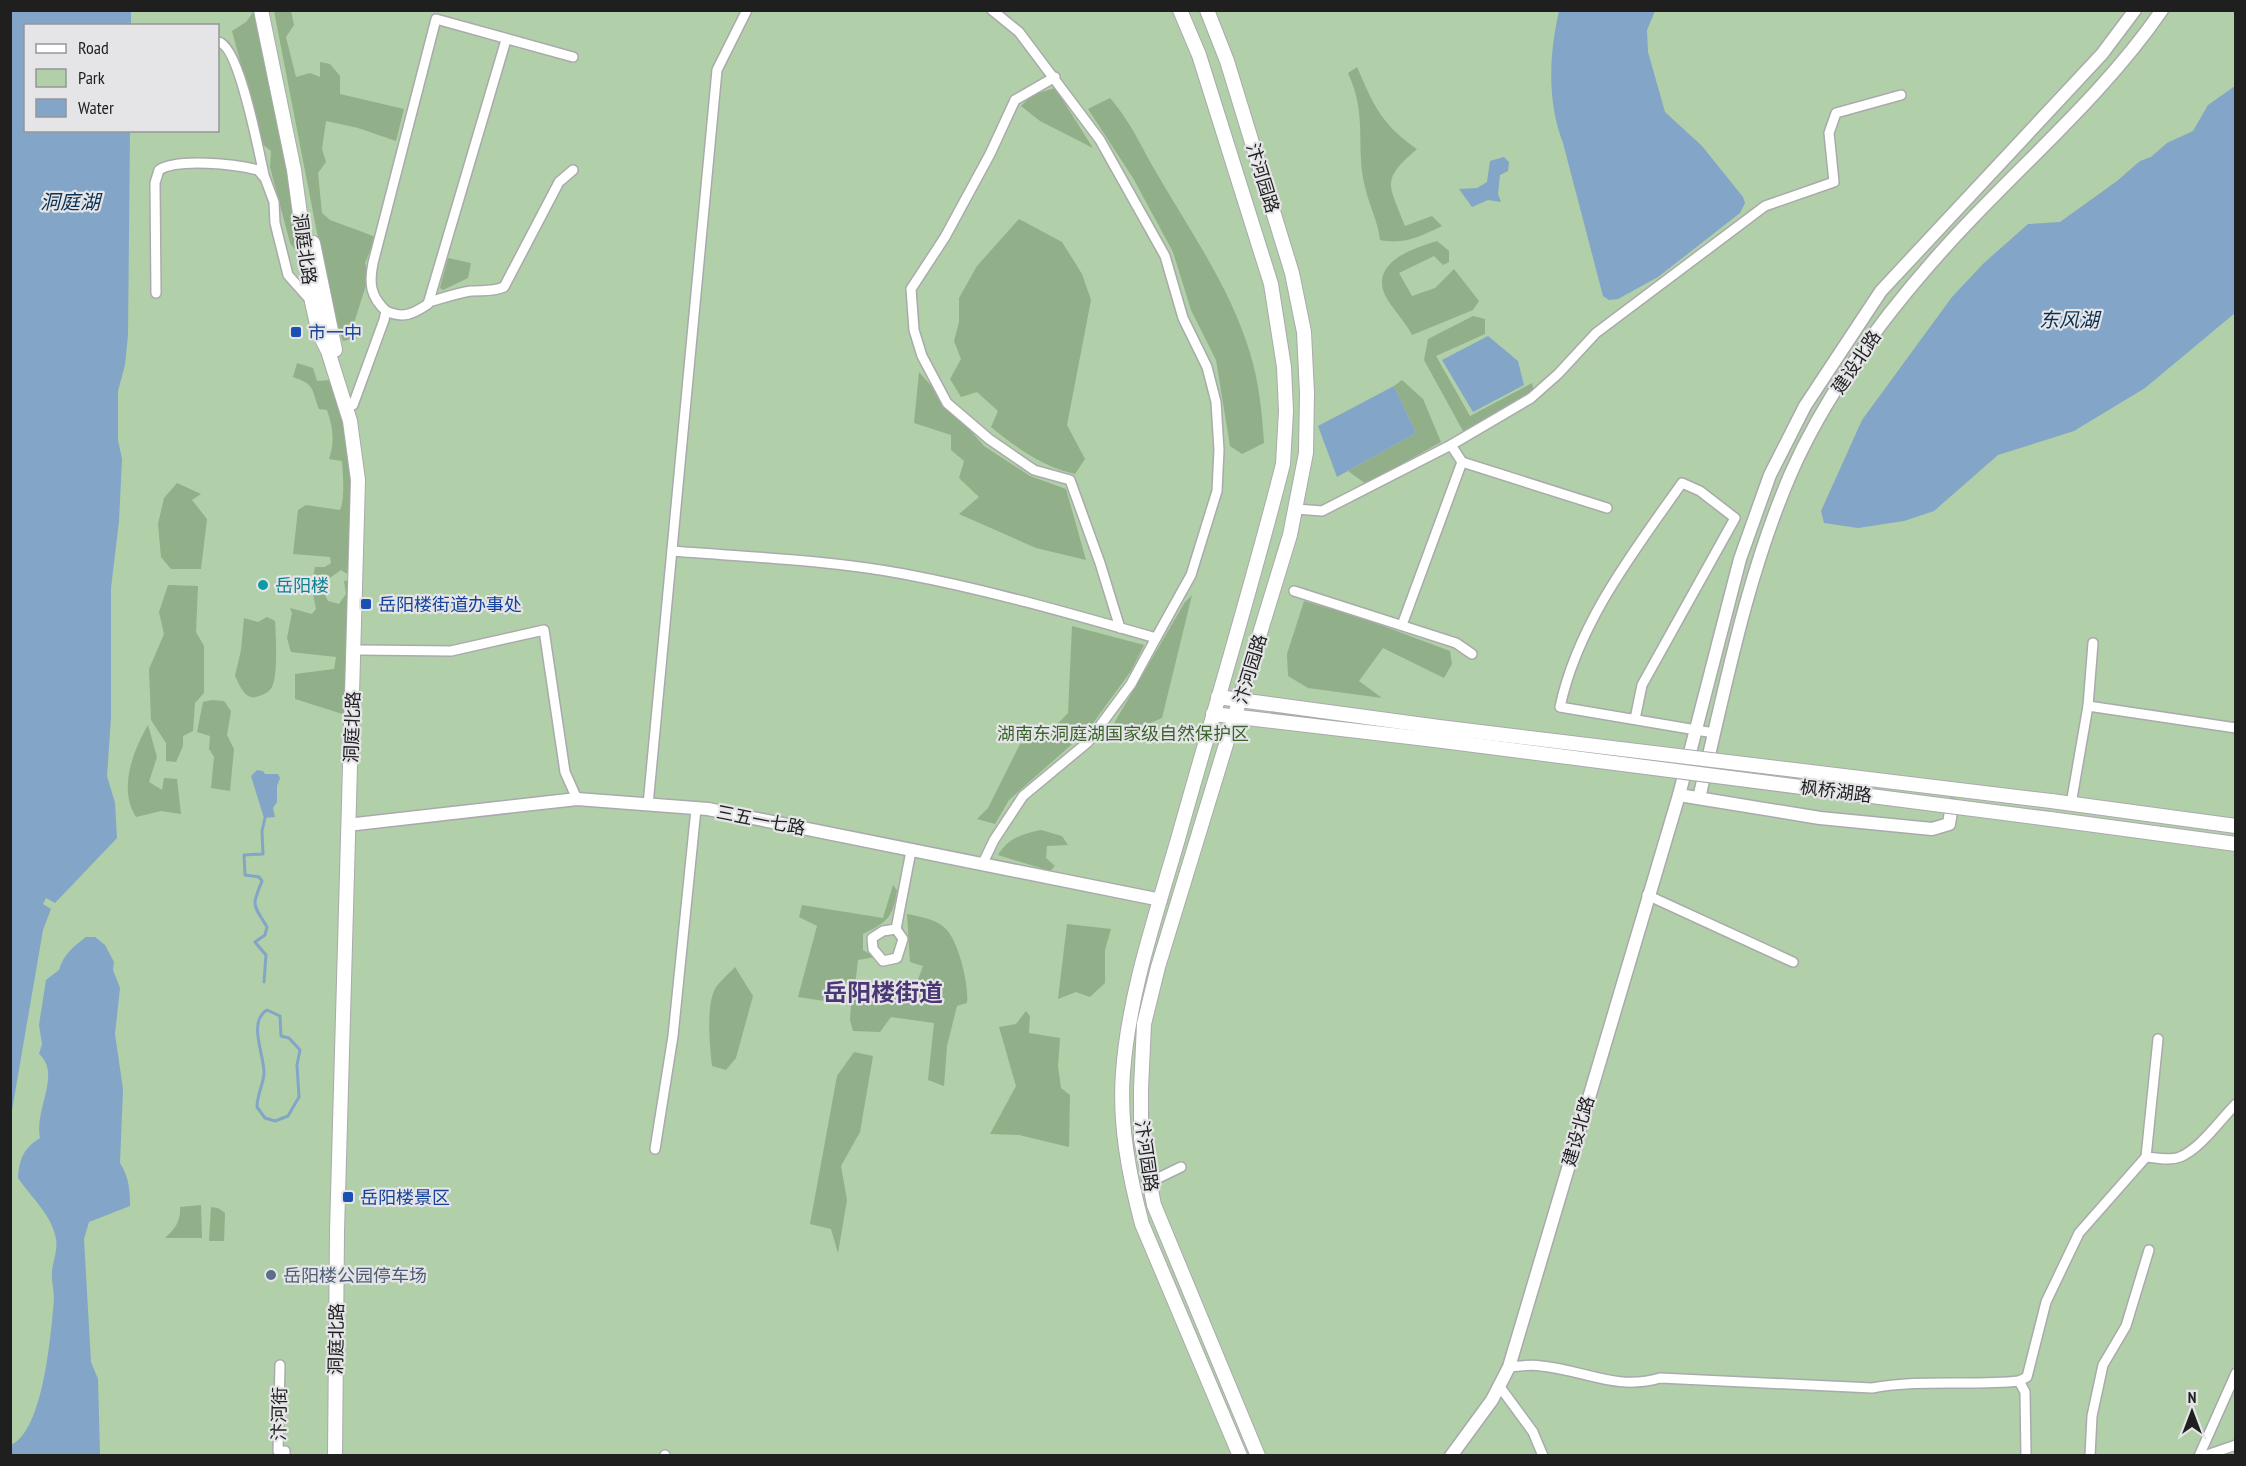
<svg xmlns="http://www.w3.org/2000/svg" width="2246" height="1466" font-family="'PT Sans Narrow','Noto Sans SC',sans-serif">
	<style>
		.green { fill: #b1cfa8; fill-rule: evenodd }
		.forest { fill: #91af88 }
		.water { fill: #83a5c8 }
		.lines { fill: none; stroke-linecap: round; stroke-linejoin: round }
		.stream { stroke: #83a5c8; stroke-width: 3 }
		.street-casing { stroke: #aaaaad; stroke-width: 12 }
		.secondary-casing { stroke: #aaaaad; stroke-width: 15 }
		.primary-casing { stroke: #aaaaad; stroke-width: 16 }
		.street { stroke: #fff; stroke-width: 9 }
		.secondary { stroke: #fff; stroke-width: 12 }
		.primary { stroke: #fff; stroke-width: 14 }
		.primary-bridge-casing { stroke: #aaaaad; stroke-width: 16; stroke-linecap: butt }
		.primary-bridge { stroke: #fff; stroke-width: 14 }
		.transit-dot { fill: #1a4fb4; stroke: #e5e5e8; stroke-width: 2 }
		.culture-dot { fill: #0f9aa8; stroke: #e5e5e8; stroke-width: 2 }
		.service-dot { fill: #5c6f8a; stroke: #e5e5e8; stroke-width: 2 }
		.labels { text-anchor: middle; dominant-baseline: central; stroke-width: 4.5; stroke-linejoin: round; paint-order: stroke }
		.street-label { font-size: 18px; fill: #1f1f20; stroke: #e5e5e8 }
		.transit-label { font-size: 18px; fill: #164399; stroke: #e5e5e8; text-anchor: start }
		.culture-label { font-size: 18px; fill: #0d838f; stroke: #e5e5e8; text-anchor: start }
		.park-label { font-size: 18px; fill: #3b632d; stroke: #e5e5e8 }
		.service-label { font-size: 18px; fill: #4e5e75; stroke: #e5e5e8; text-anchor: start }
		.water-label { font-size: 20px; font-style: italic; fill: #083053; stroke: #e5e5e8 }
		.district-label { font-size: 24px; font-weight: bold; fill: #493874; stroke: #e5e5e8 }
	</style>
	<rect width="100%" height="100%" fill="#e5e5e8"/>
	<path class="green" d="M11,11H2235V1455H11ZM26,26H218V130H26Z"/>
	<g class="forest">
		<polygon points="254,11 268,68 303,251 296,251 290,243 270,167 271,151 262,144 232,31 246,22"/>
		<polygon points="274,11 291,11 294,25 286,37 296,77 310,73 320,77 320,62 330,64 340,76 340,94 404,109 396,141 358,128 326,121 322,149 326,162 318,173 322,213 330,220 376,237 365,263 369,276 354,323 357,338 343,341 333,315"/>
		<path d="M1357,67C1374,106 1381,124 1417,149C1380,181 1389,183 1405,226L1432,216L1442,226C1421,236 1404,245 1380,240C1378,221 1369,205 1365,187C1355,146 1368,116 1348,73Z"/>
		<polygon points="1055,88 1093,148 1040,121 1021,106 1032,95"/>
		<path d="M1110,98C1131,123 1138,140 1153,167C1188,228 1230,286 1250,353C1259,382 1262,412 1264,443L1242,454L1230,446L1216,360L1191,310L1173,252L1133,178L1088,109Z"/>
		<path d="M1019,219L1062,242L1082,274L1091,300L1067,425L1085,459L1075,474C1041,466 1017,448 991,427L998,411L977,392L961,397L950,379L961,359L954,341L959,322V298L977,266Z"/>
		<path d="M1437,241L1449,251V262L1443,265L1434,256L1399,273L1412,296L1435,288L1454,269L1479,301L1473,310L1412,335C1405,321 1392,309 1385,295C1370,262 1414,248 1437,241Z"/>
		<polygon points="448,258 471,263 468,278 443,290 440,288"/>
		<polygon points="1473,316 1485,319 1485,334 1436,356 1470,416 1532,383 1534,392 1463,431 1424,360 1428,339"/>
		<path d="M297,363L313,368L317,381L332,380C348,438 366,515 347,574L341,570L320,585L312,581L315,567H325L331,563L330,557L293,554L298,510L306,505L340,510C345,500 343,474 342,461L329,459C335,441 333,428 327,410L319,409C311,389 316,385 293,377Z"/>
		<polygon points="919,372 984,446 1030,476 1066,489 1086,560 1036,548 959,514 979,497 959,478 964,461 951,450 951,435 914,423"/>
		<polygon points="1402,380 1423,399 1441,442 1366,484 1348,471 1416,433 1394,386"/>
		<polygon points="177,483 201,494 192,500 207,519 201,569 171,569 161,557 158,524 164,498"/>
		<polygon points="352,580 349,716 295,699 295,674 334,669 336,657 291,652 287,638 292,613 290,608 312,614 316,609 313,594 325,595 328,601 339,604 346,594 344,581"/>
		<polygon points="168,585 198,586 196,632 204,646 204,693 195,703 193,731 183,736 183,746 176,762 166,761 166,743 151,720 149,669 164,634 159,612"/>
		<polygon points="1192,595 1162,718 1136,729 1106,737 1185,602"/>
		<polygon points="1304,601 1359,617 1450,651 1452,664 1444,678 1383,648 1359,681 1382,698 1308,688 1288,676 1287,654"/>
		<path d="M267,617L275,621C276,635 278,675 272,687C269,693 262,695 256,697C245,700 239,684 235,676L241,650L244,618L258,622Z"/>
		<polygon points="1072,626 1144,645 1131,671 1088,730 1009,800 995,824 977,819 988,808 1020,744 1044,738 1068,713"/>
		<polygon points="212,700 224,701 231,711 227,735 234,749 230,791 211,788 214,757 209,749 210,736 197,732 203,702"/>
		<path d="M148,725L157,757L149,782L162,790L164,778L177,779L181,814L161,811L136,817C118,789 133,751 148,725Z"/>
		<path d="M1041,830L1062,836L1068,845L1047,846L1046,858L1055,866L1050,871L998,855C1008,838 1022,834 1041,830Z"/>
		<path d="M893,885L897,890C893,917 888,922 863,934V950L875,957L858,960L855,986L911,998L923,966L910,962L907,914C921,917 937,919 947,930C959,944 969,985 967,1003L957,1006L947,1046L944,1086L928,1080L934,1023L891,1017L880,1032L853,1031L850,1020L851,1005L798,997L817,926L799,917L802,905L883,918Z"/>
		<polygon points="1067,924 1111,929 1105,950 1105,983 1090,997 1076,992 1058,999"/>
		<path d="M735,967L753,996L736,1058L726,1070L712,1066C710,1047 706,1010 714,991C717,983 729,974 735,967Z"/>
		<polygon points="1026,1011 1030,1016 1029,1033 1060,1038 1058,1066 1061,1088 1070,1095 1069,1147 1019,1135 990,1134 1016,1086 999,1027 1016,1024"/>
		<polygon points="854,1052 873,1056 860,1132 841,1166 847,1200 838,1253 831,1229 810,1224 837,1076"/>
		<path d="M201,1205L202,1238H165C175,1229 181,1221 180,1207Z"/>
		<polygon points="211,1207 218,1208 225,1213 224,1241 209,1241"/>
	</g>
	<g class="water">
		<polygon points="11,10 131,11 131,25 26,26 26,130 130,131 128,335 125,365 118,391 118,440 122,459 119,521 111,588 111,718 107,776 115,803 117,838 55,903 46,898 43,904 51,909 43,930 11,1116"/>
		<path d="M1559,11H1655L1647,30L1648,52L1665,112L1702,146L1743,197L1745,203L1740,213L1658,277L1618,299L1609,300L1603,296L1563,143C1547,101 1549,55 1559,11Z"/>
		<polygon points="2235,86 2235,313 2145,388 2074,431 1998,455 1934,511 1904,521 1858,528 1824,523 1821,511 1862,420 1952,297 1984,263 2028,224 2060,222 2117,181 2140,161 2151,157 2167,143 2193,131 2208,105"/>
		<polygon points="1504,157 1509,162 1508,171 1500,175 1498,194 1501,202 1488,200 1472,207 1459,189 1477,188 1487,182 1490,161"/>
		<polygon points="1488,336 1518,361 1524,385 1473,412 1442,360"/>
		<polygon points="1394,386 1416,433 1337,477 1318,426"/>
		<polygon points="257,770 263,771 265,774 278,774 280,778 277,786 277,802 273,808 275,817 264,818 251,776"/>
		<path d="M86,937H95L105,945L114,962L113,970L120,988L115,1034L123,1089L120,1163C129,1177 130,1190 130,1206L89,1222L84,1239L91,1362L98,1379L100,1455H11V1445C44,1430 51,1332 54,1299C54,1290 51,1280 52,1271C53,1261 58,1250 56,1239C52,1215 31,1197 18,1178C19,1159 24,1148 40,1138C34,1109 62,1074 39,1054L42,1044L39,1025L46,980L59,970C63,955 74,946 86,937Z"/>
	</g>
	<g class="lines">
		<g class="stream">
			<path d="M264,982L266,955L255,942L265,935L267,927C253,903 251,908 262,881L259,877L245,875L244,855L263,854L262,831L265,818"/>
			<path d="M267,1010L280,1016L281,1036L289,1038L300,1050L297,1065L299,1097L288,1116L275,1121L265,1118L257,1107C257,1095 263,1085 264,1074C265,1056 247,1022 267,1010Z"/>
		</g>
		<defs>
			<g id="street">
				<polyline points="992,10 1019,32 1100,140 1165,256 1183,318 1207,367 1216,402 1219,450 1217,491 1191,575 1156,638"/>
				<path d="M218,42C239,44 259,153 264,175"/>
				<polyline points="1055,77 1015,100 990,154 945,237 911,289 914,330 922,356 947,403 989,439 1034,470 1070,480 1100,563 1120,628"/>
				<path d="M156,293L155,183L159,170C178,158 235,164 258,170L265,178L274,202L275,223L288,275L312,302"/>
				<path d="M429,302C443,298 457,293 471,291C483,290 492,292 504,287L559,182L573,170"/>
				<path d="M386,311C403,319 413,314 428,304L506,40"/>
				<path d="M353,405L384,320L386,311C370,296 369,283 373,263L436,19L573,57"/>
				<polyline points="1462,462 1607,508"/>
				<polyline points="1296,509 1322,511 1451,445 1531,398 1558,374 1596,333 1765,206 1834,182 1829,133 1836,113 1901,95"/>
				<path d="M672,551C749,557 828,560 904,574C989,590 1072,614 1156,638L1131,684L1088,742L1023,796L994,840L982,865"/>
				<polyline points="1294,591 1456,643 1472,654"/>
				<polyline points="1402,625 1462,462 1451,445"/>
				<polyline points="361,650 451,651 544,630 565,772 577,799"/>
				<polyline points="2088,706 2236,728"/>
				<path d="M1635,719L1642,685L1735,518L1700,491L1682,483C1634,551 1578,623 1560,707L1714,733"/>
				<polyline points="2071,804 2088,706 2093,643"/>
				<polyline points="648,805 717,70 747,10"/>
				<polyline points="1647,895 1793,962"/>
				<polyline points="896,929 883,931 872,938 873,949 883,961 897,958 903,939 896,929 911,851"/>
				<polyline points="655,1149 673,1036 696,809"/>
				<polyline points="2146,1157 2158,1039"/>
				<polyline points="1150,1182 1181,1167"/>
				<polyline points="280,1365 278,1451 285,1451 285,1456"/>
				<path d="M1509,1367C1519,1366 1531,1364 1541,1366C1584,1370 1616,1391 1660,1378L1872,1388C1920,1379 1971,1386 2019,1381L2025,1392L2026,1456"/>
				<path d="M2019,1381L2027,1377L2046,1302L2079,1233L2146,1157C2157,1158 2170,1161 2180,1157C2201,1148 2219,1121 2236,1104"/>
				<polyline points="1500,1387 1533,1432 1543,1456"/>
				<polyline points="665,1456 665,1455"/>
				<polyline points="2090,1456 2092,1416 2103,1365 2126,1326 2149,1250"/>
				<polyline points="2199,1456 2236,1373"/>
				<polyline points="2204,1456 2236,1445"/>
			</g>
			<g id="secondary">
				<polyline points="1679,795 1820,818 1932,829 1949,824 1952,805"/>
				<path d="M1699,798C1725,689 1746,577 1791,473C1828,389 1888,310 1950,242C2020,165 2102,97 2162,10"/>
				<polyline points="356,824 577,799 708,809 1161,900"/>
				<polyline points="1451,1456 1492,1400 1509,1367 1679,795 1740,559 1770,475 1805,406 1881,291 2102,54 2135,10"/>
			</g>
			<g id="primary">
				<polyline points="261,10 294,170 312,302 319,333 328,351 350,421 358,480 337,1231 335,1456"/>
				<path d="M1180,10L1199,55L1271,284L1284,367L1286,411L1283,464C1251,590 1213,714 1178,839C1156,915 1129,993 1123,1072C1119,1124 1129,1175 1142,1224L1240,1456"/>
				<polyline points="1207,10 1227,61 1292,273 1304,332 1307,393 1306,453 1290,535 1158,967 1144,1024 1141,1089 1141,1139 1154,1205 1258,1456"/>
				<polyline points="313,243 335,350"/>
				<polyline points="1218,697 1439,727"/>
				<polyline points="1213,714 1435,740"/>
				<polyline points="2051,801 2236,826"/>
				<polyline points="2050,819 2236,844"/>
			</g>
		</defs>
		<use href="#street" class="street-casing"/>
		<use href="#secondary" class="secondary-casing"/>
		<use href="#primary" class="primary-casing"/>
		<use href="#street" class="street"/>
		<use href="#secondary" class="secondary"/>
		<use href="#primary" class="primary"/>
		<defs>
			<g id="primary-bridge">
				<polyline points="1439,727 2051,801"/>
				<polyline points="1435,740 2050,819"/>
			</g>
		</defs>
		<use href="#primary-bridge" class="primary-bridge-casing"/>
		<use href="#primary-bridge" class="primary-bridge"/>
	</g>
	<g class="transit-dot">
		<rect x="290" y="326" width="12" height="12" rx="3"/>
		<rect x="360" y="598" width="12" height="12" rx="3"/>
		<rect x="342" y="1191" width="12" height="12" rx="3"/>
	</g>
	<circle class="culture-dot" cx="263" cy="585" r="6"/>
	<circle class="service-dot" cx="271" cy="1275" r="6"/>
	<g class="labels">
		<g class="street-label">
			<text transform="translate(1263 178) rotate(73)">汴河园路</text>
			<text transform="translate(305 249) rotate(82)">洞庭北路</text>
			<text transform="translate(1856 362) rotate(-56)">建设北路</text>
			<text transform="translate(1250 669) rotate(-73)">汴河园路</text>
			<text transform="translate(352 727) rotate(-88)">洞庭北路</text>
			<text transform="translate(1836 791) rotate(7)">枫桥湖路</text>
			<text transform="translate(761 820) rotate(11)">三五一七路</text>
			<text transform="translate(1578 1131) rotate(-74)">建设北路</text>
			<text transform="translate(1147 1156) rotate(82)">汴河园路</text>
			<text transform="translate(336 1339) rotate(-89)">洞庭北路</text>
			<text transform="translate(279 1414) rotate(-89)">汴河街</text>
		</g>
		<g class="transit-label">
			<text x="308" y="332">市一中</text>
			<text x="378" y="604">岳阳楼街道办事处</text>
			<text x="360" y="1197">岳阳楼景区</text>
		</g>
		<g class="culture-label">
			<text x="275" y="585">岳阳楼</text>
		</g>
		<g class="park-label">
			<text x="1123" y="733">湖南东洞庭湖国家级自然保护区</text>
		</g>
		<g class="service-label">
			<text x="283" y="1275">岳阳楼公园停车场</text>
		</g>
		<g class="water-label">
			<text x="70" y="202">洞庭湖</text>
			<text x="2069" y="320">东风湖</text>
		</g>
		<g class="district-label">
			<text x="883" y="992">岳阳楼街道</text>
		</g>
	</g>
	<rect width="2246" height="1466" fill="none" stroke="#1f1f20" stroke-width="24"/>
	<rect x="24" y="24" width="195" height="108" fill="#e5e5e8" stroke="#969698" stroke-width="1.5"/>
	<rect x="36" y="44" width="30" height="9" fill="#ffffff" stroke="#969698" stroke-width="1.5"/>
	<text x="78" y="54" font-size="18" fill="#1f1f20">Road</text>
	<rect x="36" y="69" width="30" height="18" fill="#b1cfa8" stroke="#969698" stroke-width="1.5"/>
	<text x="78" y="84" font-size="18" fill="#1f1f20">Park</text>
	<rect x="36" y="99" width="30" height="18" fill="#83a5c8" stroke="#969698" stroke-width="1.5"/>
	<text x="78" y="114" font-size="18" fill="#1f1f20">Water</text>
	<g transform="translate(2192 1412)" stroke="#e5e5e8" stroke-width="4.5" paint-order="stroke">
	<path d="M0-4.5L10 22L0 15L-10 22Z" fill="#1f1f20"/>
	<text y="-9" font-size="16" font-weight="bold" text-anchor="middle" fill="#1f1f20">N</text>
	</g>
</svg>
